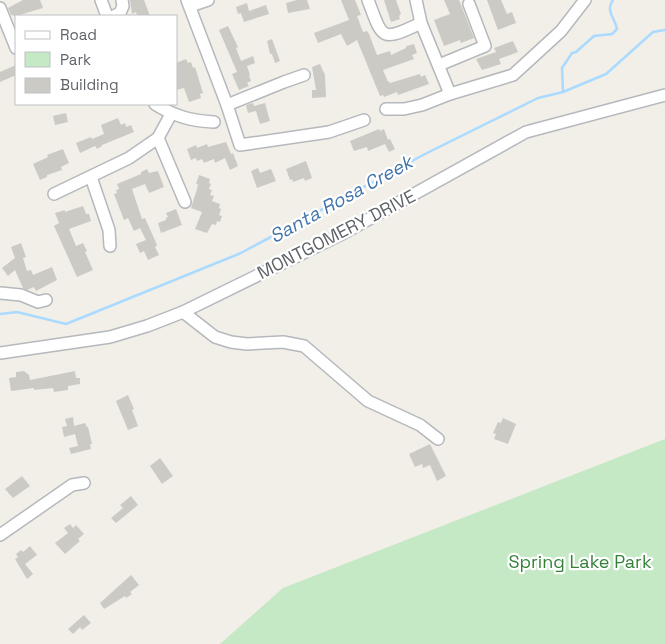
<svg xmlns="http://www.w3.org/2000/svg" width="665" height="644" font-family="'Space Grotesk',sans-serif">
	<style>
		.green { fill: #c5e8c5 }
		.lines { fill: none; stroke-linecap: round; stroke-linejoin: round }
		.stream { stroke: #aadaff; stroke-width: 2.5 }
		.building { fill: #cccac5 }
		.minor-casing { stroke: #b5b8bc; stroke-width: 14 }
		.minor { stroke: #fff; stroke-width: 11 }
		.labels { text-anchor: middle; dominant-baseline: central; stroke-width: 4.5; stroke-linejoin: round; paint-order: stroke }
		.street-label { font-size: 18px; fill: #5f6368; stroke: #fff }
		.park-label { font-size: 18px; fill: #348238; stroke: #fff }
		.water-label { font-size: 19px; font-style: italic; fill: #4174aa; stroke: #fff }
	</style>
	<rect width="100%" height="100%" fill="#f1efe8"/>
	<polygon class="green" points="665,439 665,644 220,644 283,588"/>
	<g class="lines">
		<g class="stream">
			<path d="M563,92L562,68L572,53L576,52L594,36L612,34L617,29C615,18 605,11 613,0"/>
			<polyline points="0,314 17,312 66,324 241,253 425,154 538,98 563,92 606,74 653,32 665,30"/>
		</g>
	</g>
	<g class="building">
		<polygon points="23,0 40,0 43,8 16,16 11,15 8,8"/>
		<polygon points="130,0 144,0 150,16 137,16 136,12 132,14"/>
		<polygon points="297,0 307,0 310,9 288,13 286,3"/>
		<polygon points="341,0 355,0 361,15 357,16 363,32 367,31 369,34 377,55 390,51 391,55 406,48 406,46 414,44 417,53 412,55 414,59 383,70 388,82 389,81 390,83 420,74 421,77 425,75 429,84 398,95 397,92 384,97 383,95 380,96 357,40 347,46 341,34 318,43 314,33 349,20"/>
		<polygon points="384,0 396,0 401,14 399,16 400,19 391,22"/>
		<polygon points="444,0 459,0 474,38 461,43 460,40 444,46 434,20 450,14"/>
		<polygon points="487,0 501,0 507,14 512,12 516,23 498,30"/>
		<polygon points="247,3 249,11 266,5 269,14 244,22 241,13 238,14 236,7"/>
		<polygon points="228,26 238,47 236,48 241,61 253,56 255,63 247,66 250,75 249,76 251,81 247,83 249,86 239,90 232,74 237,72 219,30"/>
		<polygon points="272,39 280,61 275,63 272,54 270,54 267,41"/>
		<polygon points="513,41 518,52 499,59 501,64 482,70 476,59 496,52 494,48"/>
		<polygon points="186,59 188,63 191,62 193,68 195,67 203,93 200,94 201,98 189,102 184,88 176,90 176,63"/>
		<polygon points="320,64 325,75 326,97 312,98 312,90 316,90 312,67"/>
		<polygon points="16,65 16,75 0,82 0,72"/>
		<polygon points="253,103 254,106 265,103 270,121 260,124 256,111 248,113 246,105"/>
		<polygon points="66,113 68,122 55,125 53,116"/>
		<polygon points="118,118 121,125 125,123 126,127 131,125 134,132 102,145 102,146 97,149 95,146 80,153 76,143 91,137 92,139 104,134 101,125"/>
		<polygon points="379,129 380,131 384,129 388,140 390,139 395,149 389,152 385,144 368,151 367,147 354,151 350,141"/>
		<polygon points="226,142 231,154 233,153 238,166 230,170 225,158 215,163 214,159 204,163 202,159 197,161 196,158 191,160 187,149 196,145 197,148 207,144 208,147"/>
		<polygon points="63,149 69,163 61,167 62,170 47,175 47,177 40,180 33,164 48,157 47,155"/>
		<polygon points="306,161 312,178 305,181 304,178 293,182 292,179 290,180 286,169"/>
		<polygon points="258,168 260,173 271,169 276,181 257,188 251,171"/>
		<polygon points="147,169 149,173 158,171 164,187 149,193 145,184 132,189 142,219 145,218 157,245 155,247 159,255 148,260 144,251 140,253 136,244 146,240 140,228 134,231 128,218 124,220 114,194 117,193 116,190 119,189 117,184 141,174 141,172"/>
		<polygon points="199,175 210,179 209,183 211,184 209,189 212,190 210,195 214,196 212,201 220,204 219,208 221,209 219,215 222,216 220,222 217,221 216,225 212,224 207,233 195,229 202,212 191,208 197,189 198,184 196,184"/>
		<polygon points="83,206 86,214 89,214 91,221 69,229 76,246 83,243 87,251 85,252 93,270 77,277 54,226 59,223 55,213 65,210 65,212"/>
		<polygon points="176,209 182,225 161,233 158,223 166,220 166,218 168,217 166,213"/>
		<polygon points="21,243 26,257 23,258 27,271 31,270 33,275 52,267 57,280 36,291 34,287 27,290 23,288 15,270 8,276 2,268 15,258 11,247"/>
		<polygon points="24,371 29,375 30,380 75,371 76,378 80,378 80,384 68,386 68,390 54,392 53,388 34,390 34,388 11,391 9,378 16,377 16,372"/>
		<polygon points="128,395 134,409 132,410 138,426 128,430 116,401"/>
		<polygon points="73,417 74,426 85,423 87,427 88,427 92,444 90,444 91,449 71,454 69,448 78,446 75,434 64,437 62,427 67,426 65,419"/>
		<polygon points="503,418 516,424 508,444 494,439 496,434 493,433 498,422 501,423"/>
		<polygon points="430,444 446,476 437,481 430,465 423,468 422,464 415,467 409,454"/>
		<polygon points="160,458 173,476 162,484 150,466"/>
		<polygon points="22,476 30,486 13,498 5,489"/>
		<polygon points="131,496 138,505 116,523 111,518 123,508 120,505"/>
		<polygon points="70,524 73,528 76,525 84,534 78,539 80,541 65,554 55,543 68,533 64,528"/>
		<polygon points="30,546 37,555 25,564 33,574 27,579 15,559 18,557 16,554 21,550 23,552"/>
		<polygon points="131,575 139,585 130,592 132,594 126,598 125,596 104,609 100,603"/>
		<polygon points="84,615 91,623 82,630 80,627 73,634 68,629"/>
	</g>
	<g class="lines">
		<defs>
			<g id="minor">
				<polyline points="101,0 107,16"/>
				<polyline points="187,0 227,105 240,145 329,132 364,120"/>
				<path d="M368,0C383,40 381,42 421,23"/>
				<polyline points="416,0 421,23 450,94"/>
				<polyline points="190,6 208,0"/>
				<polyline points="0,8 16,48"/>
				<polyline points="114,16 120,13 123,6 122,0"/>
				<polyline points="439,65 485,46 469,4"/>
				<path d="M155,104C174,116 191,121 214,122"/>
				<polyline points="227,105 284,82 304,75"/>
				<polyline points="386,109 404,109 422,105 450,94 513,75 561,31 585,0"/>
				<polyline points="158,138 185,202"/>
				<polyline points="91,177 109,230 110,246"/>
				<polyline points="54,194 129,158 158,138 171,114"/>
				<polyline points="0,293 21,295 38,302 46,300"/>
				<polyline points="183,312 215,337 231,342 247,344 283,342 304,346 368,401 420,425 438,439"/>
				<polyline points="0,353 110,337 147,326 183,312 344,233 526,132 665,95"/>
				<polyline points="0,535 72,485 84,483"/>
			</g>
		</defs>
		<use href="#minor" class="minor-casing"/>
		<use href="#minor" class="minor"/>
	</g>
	<g class="labels">
		<g class="street-label">
			<text transform="translate(336 234) rotate(-27)">MONTGOMERY DRIVE</text>
		</g>
		<g class="park-label">
			<text x="580" y="561">Spring Lake Park</text>
		</g>
		<g class="water-label">
			<text transform="translate(341 199) rotate(-29)">Santa Rosa Creek</text>
		</g>
	</g>
	<rect x="15" y="15" width="162" height="90" fill="#ffffff" stroke="#bfc1c3"/>
	<rect x="25" y="31" width="25" height="8" fill="#ffffff" stroke="#bfc1c3"/>
	<text x="60" y="40" font-size="15" fill="#5f6368">Road</text>
	<rect x="25" y="52" width="25" height="15" fill="#c5e8c5" stroke="#bfc1c3"/>
	<text x="60" y="65" font-size="15" fill="#5f6368">Park</text>
	<rect x="25" y="78" width="25" height="15" fill="#cccac5" stroke="#bfc1c3"/>
	<text x="60" y="90" font-size="15" fill="#5f6368">Building</text>
</svg>
